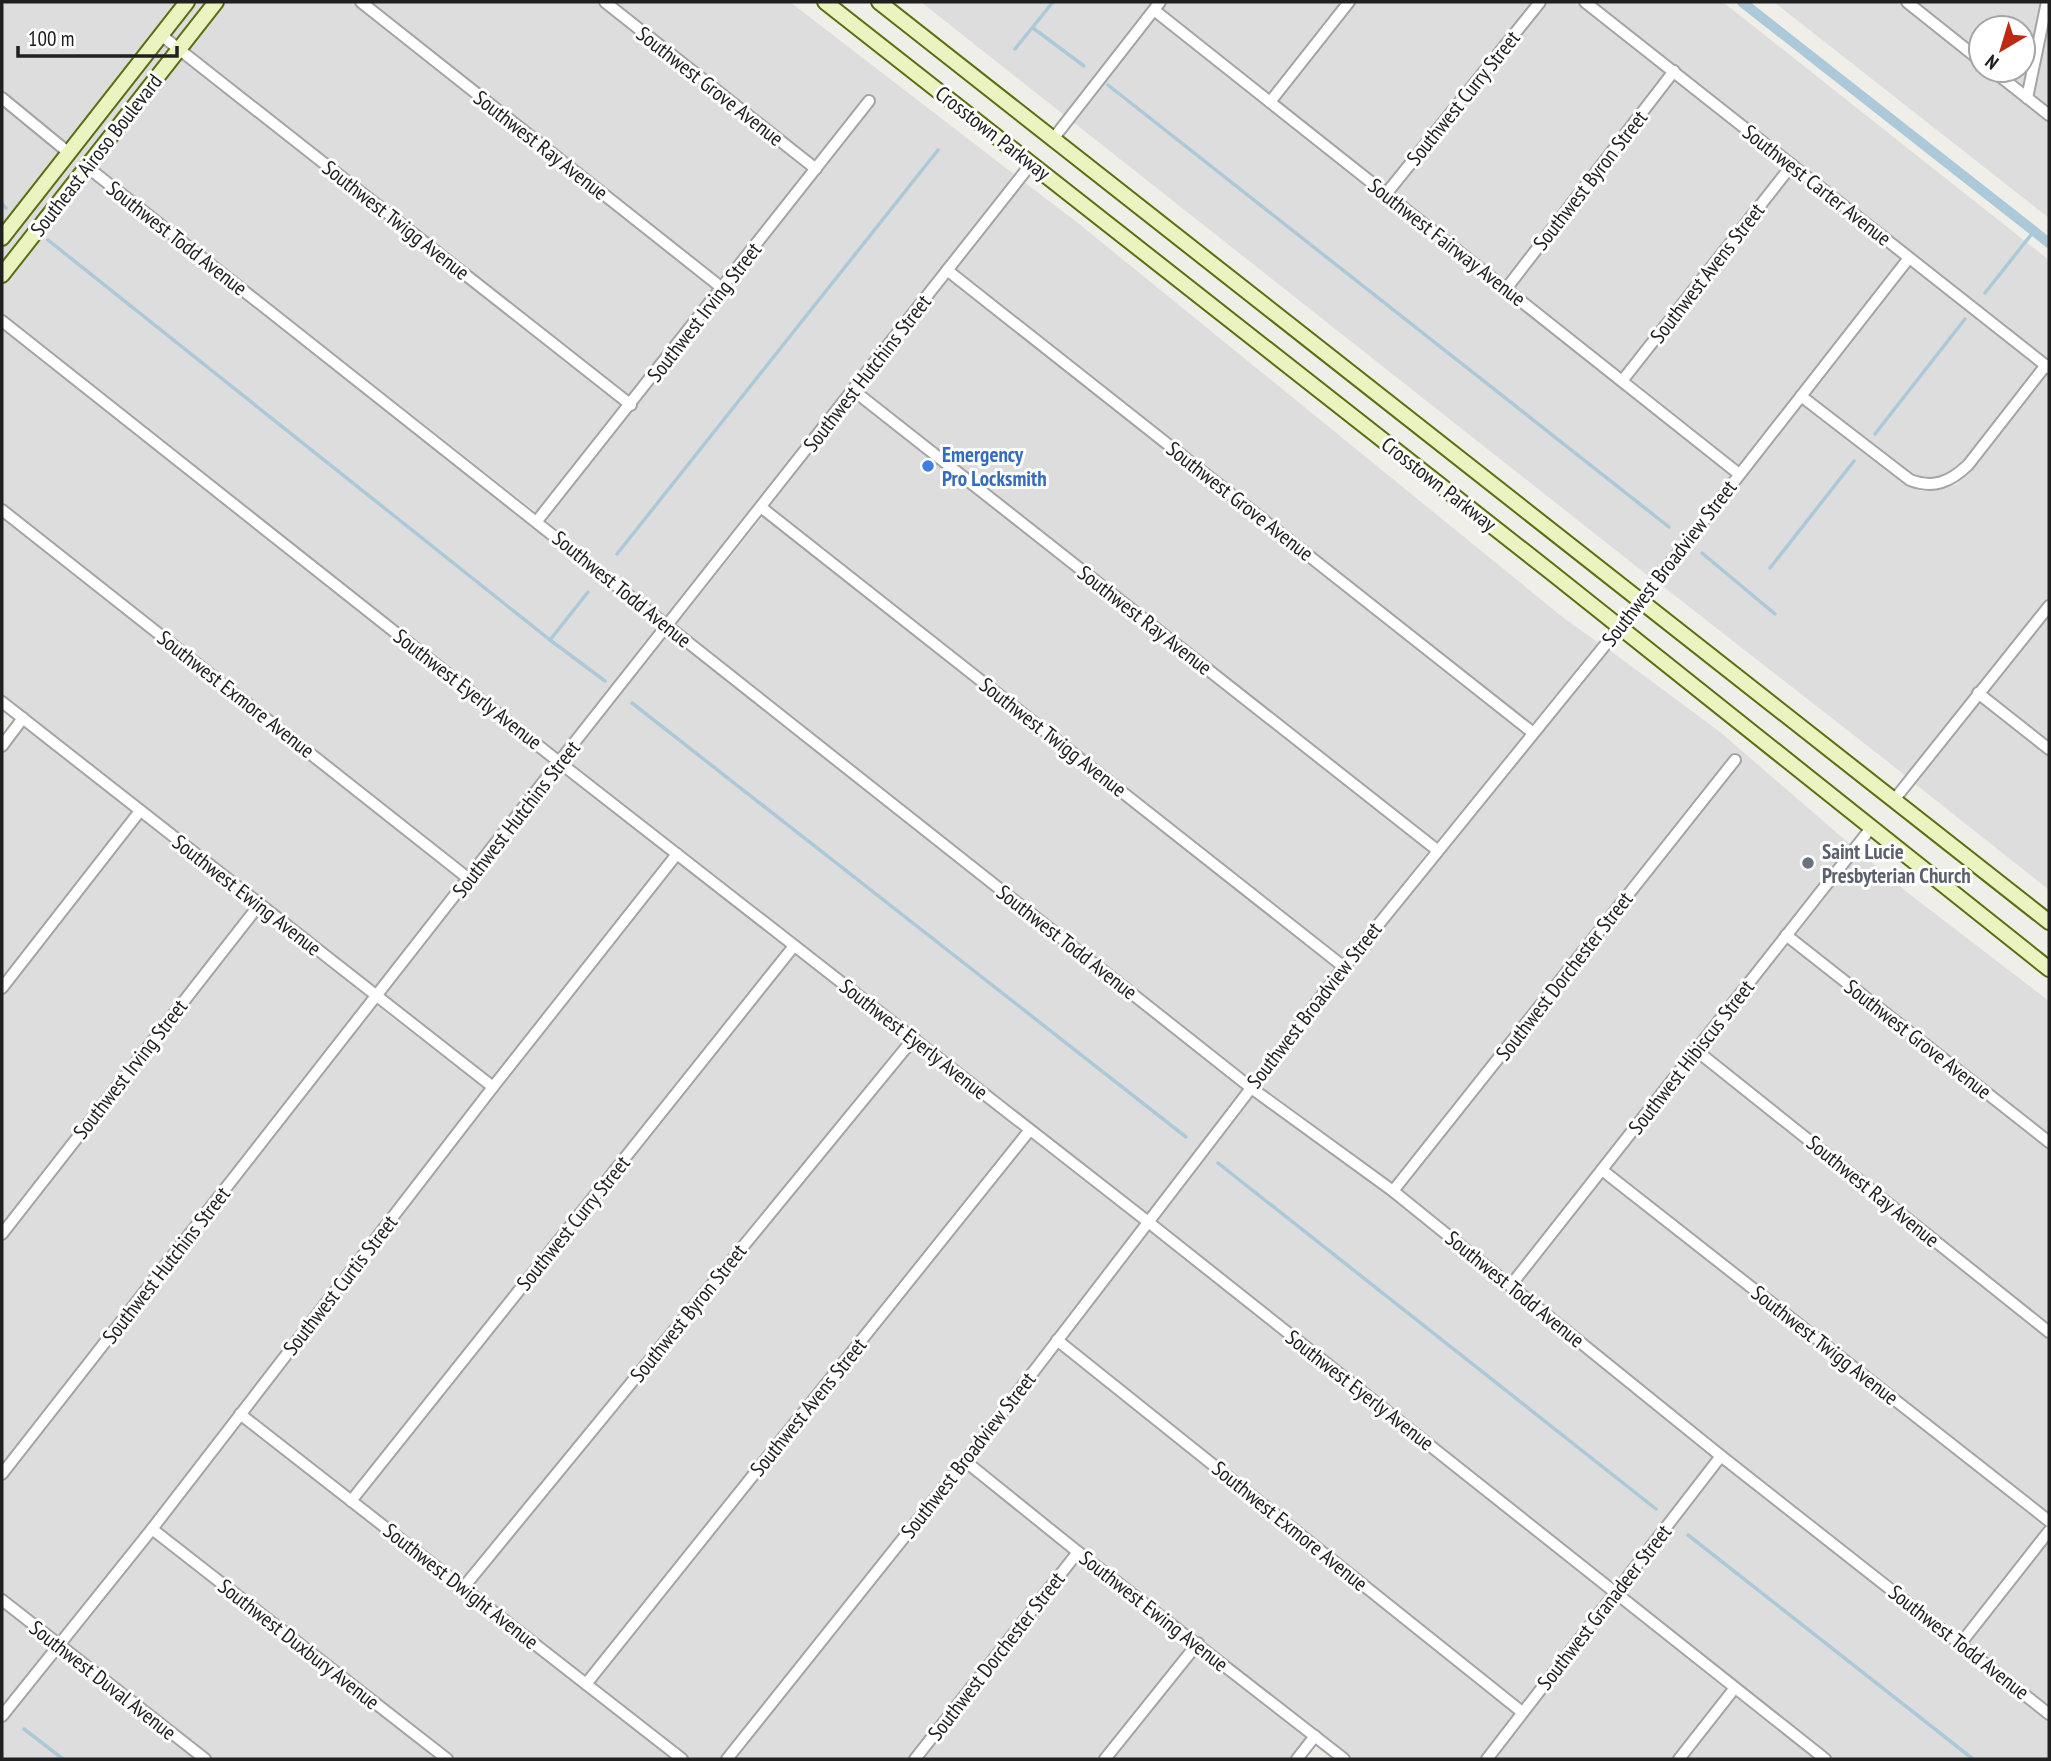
<svg xmlns="http://www.w3.org/2000/svg" width="2051" height="1761" font-family="'PT Sans Narrow',sans-serif">
	<style>
		.residential { fill: #dedddd }
		.lines { fill: none; stroke-linecap: round; stroke-linejoin: round }
		.stream { stroke: #acc9d9; stroke-width: 3.5 }
		.canal { stroke: #acc9d9; stroke-width: 10 }
		.street-casing { stroke: #a4a4a4; stroke-width: 14 }
		.secondary-casing { stroke: #586f0f; stroke-width: 18 }
		.street { stroke: #fff; stroke-width: 10 }
		.secondary { stroke: #ebf4c1; stroke-width: 14 }
		.shop-dot { fill: #3f7fe0; stroke: #fff; stroke-width: 2.5 }
		.worship-dot { fill: #6b7280; stroke: #fff; stroke-width: 2.5 }
		.labels { text-anchor: middle; dominant-baseline: central; stroke-width: 6; stroke-linejoin: round; paint-order: stroke }
		.street-label { font-size: 21px; fill: #202020; stroke: #fff }
		.shop-label { font-size: 21px; font-weight: bold; fill: #366cbe; stroke: #fff; text-anchor: start }
		.worship-label { font-size: 21px; font-weight: bold; fill: #5b616d; stroke: #fff; text-anchor: start }
	</style>
	<rect width="100%" height="100%" fill="#f0eee8"/>
	<g class="residential">
		<polygon points="6,2 180,2 69,144 2,91 2,8"/>
		<polygon points="194,2 209,2 178,41 169,34"/>
		<polygon points="223,2 351,2 714,289 630,396 187,48"/>
		<polygon points="370,2 595,2 807,171 722,280"/>
		<polygon points="614,2 790,2 1015,175 667,618 546,520 877,100 869,93 815,161"/>
		<polygon points="921,2 1153,2 1064,115"/>
		<polygon points="1167,2 1342,2 1270,94 1162,8"/>
		<polygon points="1356,2 1533,2 1386,186 1278,101"/>
		<polygon points="1547,2 1575,2 1666,73 1506,281 1394,193"/>
		<polygon points="1595,2 1723,2 1901,143 2049,260 2049,360"/>
		<polygon points="1774,2 1897,2 2021,101 2021,103 2025,104 2049,123 2049,218"/>
		<polygon points="1917,2 2041,2 2024,87 2002,70 2023,70 2023,28 1981,28 1981,53"/>
		<polygon points="1154,18 1731,475 1651,578 1073,122"/>
		<polygon points="2049,18 2049,107 2034,95"/>
		<polygon points="161,43 170,51 2,266 2,247"/>
		<polygon points="179,57 623,406 537,513 94,165"/>
		<polygon points="1675,80 1784,166 1622,373 1514,288"/>
		<polygon points="2,106 61,154 2,229"/>
		<polygon points="1792,173 1901,259 1739,465 1631,379"/>
		<polygon points="87,174 659,627 559,754 2,313 2,284"/>
		<polygon points="1024,182 1078,223 1565,619 1599,643 1532,724 955,268"/>
		<polygon points="1910,266 2038,367 1964,461 1950,474 1938,478 1924,479 1913,475 1809,395"/>
		<polygon points="948,278 1524,734 1436,842 861,388"/>
		<polygon points="2,329 551,763 469,870 2,502"/>
		<polygon points="2046,374 2049,376 2049,598 1906,776 1660,584 1802,404 1907,486 1922,491 1938,490 1957,484 1972,468"/>
		<polygon points="854,398 1428,851 1344,958 770,506"/>
		<polygon points="763,516 1336,968 1250,1078 676,625"/>
		<polygon points="2,518 461,880 376,988 2,694"/>
		<polygon points="2049,615 2049,741 1987,692"/>
		<polygon points="668,634 1242,1088 1147,1213 568,760"/>
		<polygon points="1608,649 1720,732 1851,845 1510,1277 1401,1189 1743,759 1735,752 1393,1183 1259,1085 1441,853"/>
		<polygon points="1979,701 2049,757 2049,890 1914,783"/>
		<polygon points="24,726 132,812 2,979 2,755"/>
		<polygon points="560,770 669,855 492,1079 384,995"/>
		<polygon points="140,819 251,907 2,1225 2,997"/>
		<polygon points="1860,852 1908,893 2049,1001 2049,1134 1794,934"/>
		<polygon points="678,862 786,947 351,1492 248,1412"/>
		<polygon points="259,913 368,998 2,1465 2,1242"/>
		<polygon points="1787,943 2049,1150 2049,1324 1705,1050"/>
		<polygon points="794,954 905,1039 462,1579 359,1499"/>
		<polygon points="376,1005 485,1089 148,1525 58,1637 2,1592 2,1483"/>
		<polygon points="914,1046 1021,1132 586,1676 471,1586"/>
		<polygon points="1697,1059 2049,1340 2049,1513 1610,1169"/>
		<polygon points="1251,1095 1389,1196 1713,1457 1616,1585 1155,1220"/>
		<polygon points="1030,1139 1139,1223 961,1458 720,1759 692,1759 594,1683"/>
		<polygon points="1602,1178 2046,1526 1960,1634 1725,1451 1519,1284"/>
		<polygon points="1148,1230 1608,1594 1521,1704 1065,1339"/>
		<polygon points="1058,1349 1514,1714 1480,1759 1354,1759 1082,1547 973,1459"/>
		<polygon points="241,1422 672,1759 457,1759 160,1527"/>
		<polygon points="1722,1464 2049,1722 2049,1759 1834,1759 1624,1592"/>
		<polygon points="966,1469 1070,1553 908,1759 734,1759"/>
		<polygon points="153,1537 437,1759 215,1759 66,1644"/>
		<polygon points="2049,1540 2049,1706 1969,1641"/>
		<polygon points="1078,1560 1189,1645 1098,1759 922,1759"/>
		<polygon points="1617,1601 1726,1690 1672,1759 1494,1759"/>
		<polygon points="2,1608 50,1646 2,1708"/>
		<polygon points="1198,1652 1307,1738 1290,1759 1112,1759"/>
		<polygon points="59,1653 195,1759 2,1759 2,1725"/>
		<polygon points="1735,1697 1815,1759 1686,1759"/>
	</g>
	<g class="lines">
		<g class="stream">
			<polyline points="1033,28 1084,66"/>
			<polyline points="1015,49 1053,2"/>
			<polyline points="1108,85 1669,527"/>
			<polyline points="2,204 6,208"/>
			<polyline points="48,240 550,640 605,681"/>
			<polyline points="1985,293 2034,231"/>
			<polyline points="1875,434 1965,319"/>
			<polyline points="1702,553 1775,614"/>
			<polyline points="617,554 938,150"/>
			<polyline points="1770,568 1854,461"/>
			<polyline points="550,640 588,592"/>
			<polyline points="632,703 1186,1137"/>
			<polyline points="1218,1163 1656,1509"/>
			<polyline points="1688,1535 1973,1759"/>
			<polyline points="24,1729 63,1759"/>
		</g>
		<polyline class="canal" points="1742,2 2049,243"/>
		<defs>
			<g id="street">
				<polyline points="361,2 722,288"/>
				<polyline points="605,2 816,169"/>
				<polyline points="1585,2 2049,368"/>
				<polyline points="1907,2 1981,61"/>
				<polyline points="1154,10 1739,474"/>
				<polyline points="161,35 631,405"/>
				<polyline points="1992,70 2049,115"/>
				<polyline points="2,98 69,153"/>
				<polyline points="2027,98 2047,2"/>
				<polyline points="1270,102 1349,2"/>
				<polyline points="1053,139 1160,2"/>
				<polyline points="86,166 1250,1087 1393,1191 1721,1456 2049,1714"/>
				<polyline points="1386,194 1540,2"/>
				<polyline points="947,270 1532,732"/>
				<polyline points="1506,289 1674,71"/>
				<polyline points="2,321 559,762 1147,1221 1825,1759"/>
				<polyline points="1622,381 1792,165"/>
				<polyline points="853,390 1437,850"/>
				<path d="M1801,396L1910,480C1934,489 1950,482 1968,465L2046,365"/>
				<polyline points="762,508 1344,967"/>
				<polyline points="2,510 469,879"/>
				<polyline points="537,521 869,101"/>
				<polyline points="1978,693 2049,749"/>
				<polyline points="2,702 493,1087"/>
				<polyline points="2,746 23,718"/>
				<polyline points="1894,800 2049,606"/>
				<polyline points="1786,935 2049,1142"/>
				<polyline points="2,988 140,811"/>
				<polyline points="1697,1051 2049,1332"/>
				<polyline points="1602,1170 2049,1521"/>
				<polyline points="1393,1191 1735,760"/>
				<polyline points="2,1234 259,905"/>
				<polyline points="1511,1285 1871,828"/>
				<polyline points="1057,1340 1522,1712"/>
				<polyline points="240,1414 682,1759"/>
				<polyline points="965,1461 1078,1552 1344,1759"/>
				<polyline points="2,1474 559,762 1031,164"/>
				<polyline points="351,1501 794,946"/>
				<polyline points="152,1529 447,1759"/>
				<polyline points="463,1588 914,1038"/>
				<polyline points="2,1600 205,1759"/>
				<polyline points="1961,1643 2049,1531"/>
				<polyline points="586,1684 1029,1131"/>
				<polyline points="2,1716 152,1529 493,1087 677,854"/>
				<polyline points="727,1759 965,1461 1344,967 1640,602 1909,258"/>
				<polyline points="915,1759 1078,1552"/>
				<polyline points="1105,1759 1198,1643"/>
				<polyline points="1297,1759 1315,1736"/>
				<polyline points="1487,1759 1721,1456"/>
				<polyline points="1679,1759 1734,1689"/>
			</g>
			<g id="secondary">
				<polyline points="825,2 1552,573 2049,969"/>
				<polyline points="879,2 2049,922"/>
				<polyline points="2,238 187,2"/>
				<polyline points="2,275 216,2"/>
			</g>
		</defs>
		<use href="#street" class="street-casing"/>
		<use href="#secondary" class="secondary-casing"/>
		<use href="#street" class="street"/>
		<use href="#secondary" class="secondary"/>
	</g>
	<circle class="shop-dot" cx="928" cy="466" r="7"/>
	<circle class="worship-dot" cx="1808" cy="863" r="7"/>
	<g class="labels">
		<g class="street-label">
			<text transform="translate(710 86) rotate(38)">Southwest Grove Avenue</text>
			<text transform="translate(1463 98) rotate(-51)">Southwest Curry Street</text>
			<text transform="translate(993 133) rotate(38)">Crosstown Parkway</text>
			<text transform="translate(541 145) rotate(38)">Southwest Ray Avenue</text>
			<text transform="translate(96 155) rotate(-52)">Southeast Airoso Boulevard</text>
			<text transform="translate(1590 180) rotate(-52)">Southwest Byron Street</text>
			<text transform="translate(1817 185) rotate(38)">Southwest Carter Avenue</text>
			<text transform="translate(396 220) rotate(38)">Southwest Twigg Avenue</text>
			<text transform="translate(177 238) rotate(38)">Southwest Todd Avenue</text>
			<text transform="translate(1447 242) rotate(38)">Southwest Fairway Avenue</text>
			<text transform="translate(1707 273) rotate(-52)">Southwest Avens Street</text>
			<text transform="translate(704 312) rotate(-52)">Southwest Irving Street</text>
			<text transform="translate(867 373) rotate(-52)">Southwest Hutchins Street</text>
			<text transform="translate(1439 484) rotate(38)">Crosstown Parkway</text>
			<text transform="translate(1240 501) rotate(38)">Southwest Grove Avenue</text>
			<text transform="translate(1669 563) rotate(-52)">Southwest Broadview Street</text>
			<text transform="translate(622 589) rotate(39)">Southwest Todd Avenue</text>
			<text transform="translate(1145 620) rotate(38)">Southwest Ray Avenue</text>
			<text transform="translate(468 689) rotate(38)">Southwest Eyerly Avenue</text>
			<text transform="translate(236 694) rotate(38)">Southwest Exmore Avenue</text>
			<text transform="translate(1053 737) rotate(38)">Southwest Twigg Avenue</text>
			<text transform="translate(516 819) rotate(-52)">Southwest Hutchins Street</text>
			<text transform="translate(247 895) rotate(38)">Southwest Ewing Avenue</text>
			<text transform="translate(1067 942) rotate(38)">Southwest Todd Avenue</text>
			<text transform="translate(1564 976) rotate(-52)">Southwest Dorchester Street</text>
			<text transform="translate(1314 1005) rotate(-52)">Southwest Broadview Street</text>
			<text transform="translate(914 1039) rotate(38)">Southwest Eyerly Avenue</text>
			<text transform="translate(1918 1039) rotate(38)">Southwest Grove Avenue</text>
			<text transform="translate(1691 1057) rotate(-52)">Southwest Hibiscus Street</text>
			<text transform="translate(130 1069) rotate(-52)">Southwest Irving Street</text>
			<text transform="translate(1873 1191) rotate(39)">Southwest Ray Avenue</text>
			<text transform="translate(573 1223) rotate(-51)">Southwest Curry Street</text>
			<text transform="translate(166 1265) rotate(-52)">Southwest Hutchins Street</text>
			<text transform="translate(340 1285) rotate(-52)">Southwest Curtis Street</text>
			<text transform="translate(1515 1289) rotate(39)">Southwest Todd Avenue</text>
			<text transform="translate(688 1313) rotate(-51)">Southwest Byron Street</text>
			<text transform="translate(1825 1345) rotate(38)">Southwest Twigg Avenue</text>
			<text transform="translate(1360 1390) rotate(38)">Southwest Eyerly Avenue</text>
			<text transform="translate(808 1407) rotate(-51)">Southwest Avens Street</text>
			<text transform="translate(968 1455) rotate(-52)">Southwest Broadview Street</text>
			<text transform="translate(1290 1526) rotate(39)">Southwest Exmore Avenue</text>
			<text transform="translate(461 1586) rotate(38)">Southwest Dwight Avenue</text>
			<text transform="translate(1604 1607) rotate(-52)">Southwest Granadeer Street</text>
			<text transform="translate(1154 1611) rotate(38)">Southwest Ewing Avenue</text>
			<text transform="translate(1959 1642) rotate(38)">Southwest Todd Avenue</text>
			<text transform="translate(299 1644) rotate(38)">Southwest Duxbury Avenue</text>
			<text transform="translate(996 1656) rotate(-52)">Southwest Dorchester Street</text>
			<text transform="translate(103 1680) rotate(38)">Southwest Duval Avenue</text>
		</g>
		<g class="shop-label">
			<text x="942" y="454">Emergency<tspan x="942" dy="24">Pro Locksmith</tspan></text>
		</g>
		<g class="worship-label">
			<text x="1822" y="851">Saint Lucie<tspan x="1822" dy="24">Presbyterian Church</tspan></text>
		</g>
	</g>
	<rect width="2051" height="1761" fill="none" stroke="#202020" stroke-width="7"/>
	<g transform="translate(2002 49) rotate(218)"><circle r="33" fill="#ffffff" stroke="#a6a6a6" stroke-width="2"/>
	<path d="M0-5L12 26L0 18L-12 26Z" fill="#be2913"/>
	<text y="-10" font-size="19" font-weight="bold" text-anchor="middle" fill="#202020">N</text>
	</g>
	<path d="M18 46v10h159v-10" fill="none" stroke="#202020" stroke-width="3.5"/>
	<text x="28" y="46" font-size="21" fill="#202020" stroke="#ffffff" stroke-width="5" paint-order="stroke">100 m</text>
</svg>
